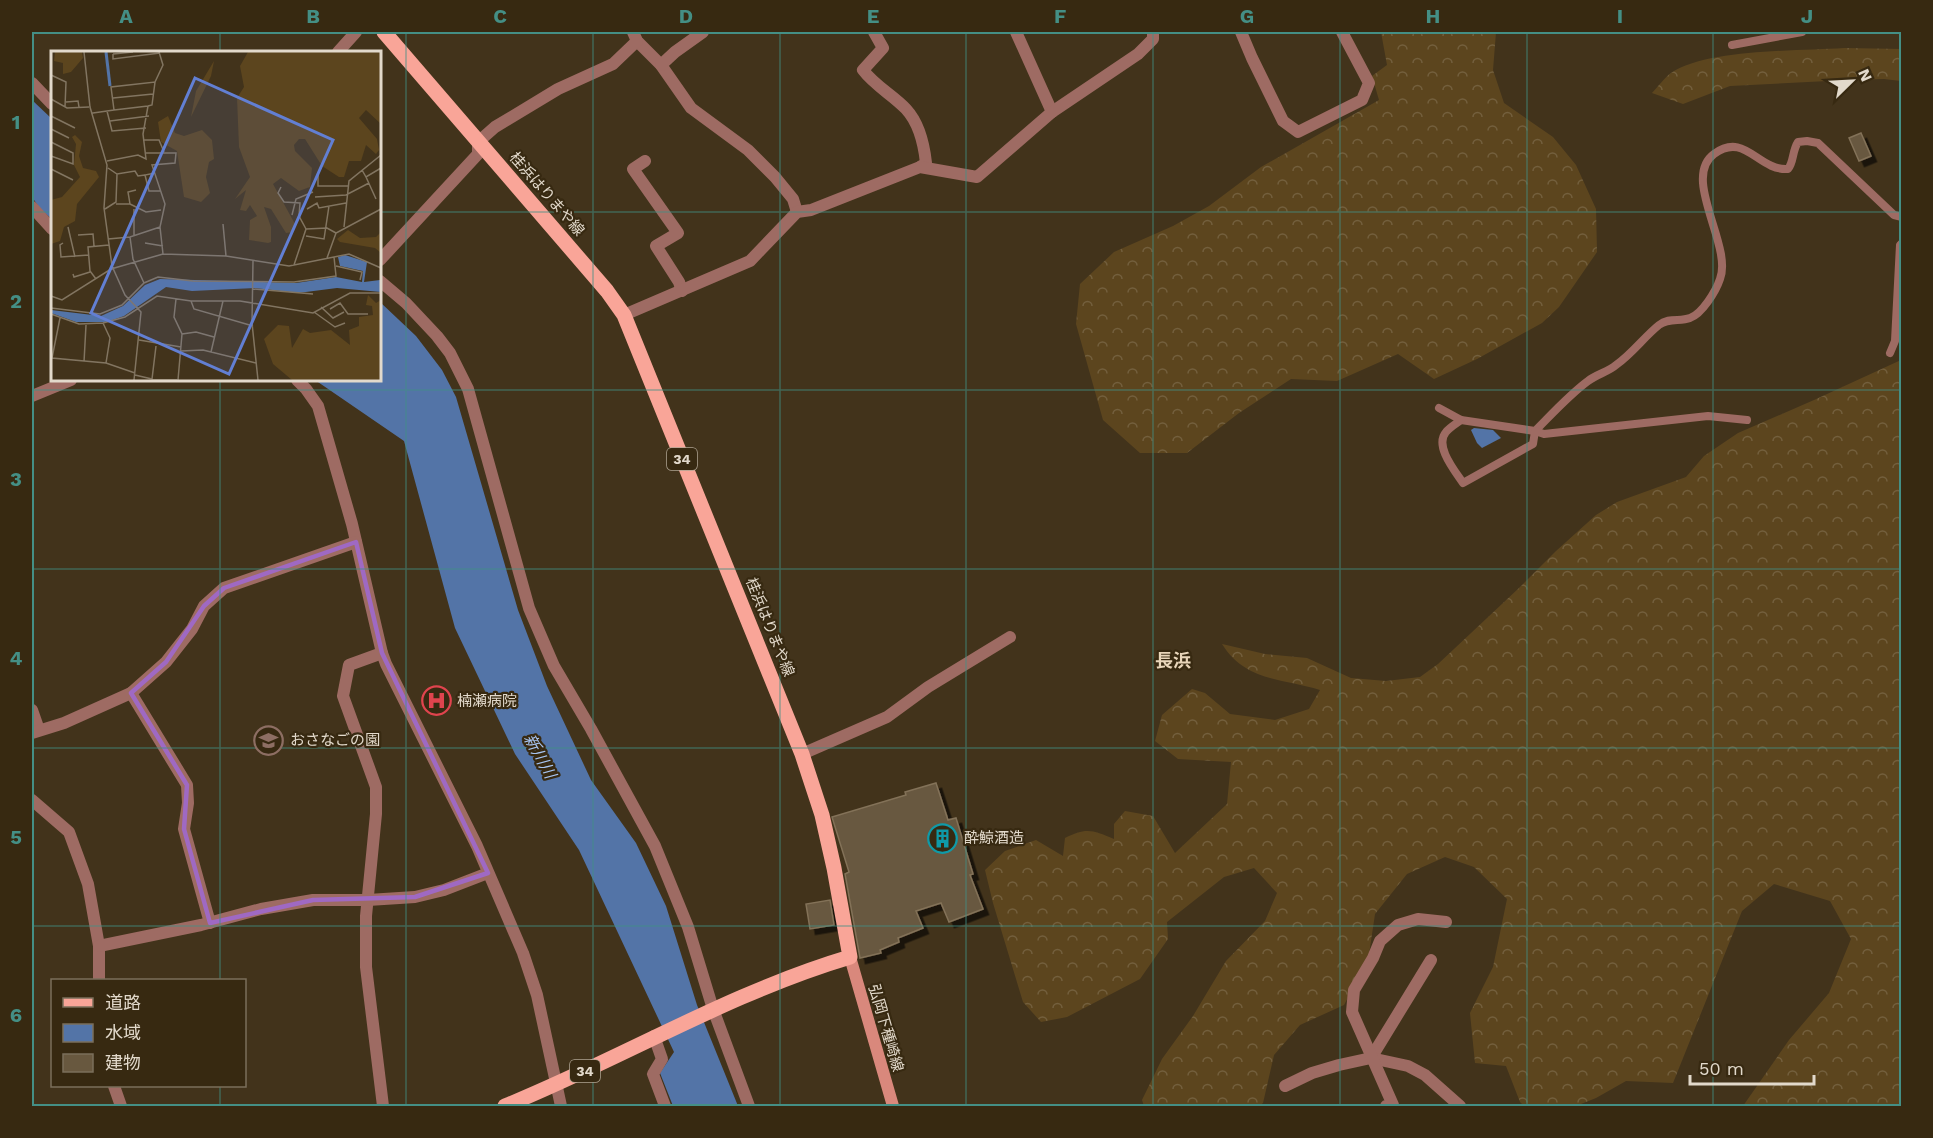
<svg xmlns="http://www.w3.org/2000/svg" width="1933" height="1138" font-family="'Work Sans','Noto Sans JP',sans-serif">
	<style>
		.forest { fill: url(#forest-crowns) }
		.water { fill: #5374a7 }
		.building { fill: #68583f; stroke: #837259; stroke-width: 1.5; filter: url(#shadow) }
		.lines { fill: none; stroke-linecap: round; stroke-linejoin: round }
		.lane { stroke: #9e6b63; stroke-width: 8 }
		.street { stroke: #9e6b63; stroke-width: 12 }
		.secondary { stroke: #d9887c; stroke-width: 12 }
		.primary { stroke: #f9a598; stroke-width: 15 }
		.marked { fill: none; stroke: #9f69c3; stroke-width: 4.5; stroke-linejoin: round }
		.grid { fill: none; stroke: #448f85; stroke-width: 1.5; stroke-opacity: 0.55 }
		.labels { text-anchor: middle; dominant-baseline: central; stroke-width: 4.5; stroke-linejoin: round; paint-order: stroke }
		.shield { fill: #372911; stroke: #afa493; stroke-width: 1.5 }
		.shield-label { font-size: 14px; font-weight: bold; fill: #e2d9cb }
		.street-label { font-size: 15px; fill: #e2d9cb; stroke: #372911 }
		.poi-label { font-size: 15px; fill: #e2d9cb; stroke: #372911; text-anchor: start }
		.water-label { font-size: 16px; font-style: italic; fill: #a7c5f2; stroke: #372911 }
		.quarter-label { font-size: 18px; font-weight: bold; fill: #e9d6ba; stroke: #372911 }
		.inset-river { fill: none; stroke: #5374a7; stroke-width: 3 }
		.inset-road { fill: none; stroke: #827561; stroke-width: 1.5 }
		.view { fill: #627fd3; fill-opacity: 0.15; stroke: #627fd3; stroke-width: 3 }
		.inset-edge { fill: none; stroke: #e2d9cb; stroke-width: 3 }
		.neatline { fill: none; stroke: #448f85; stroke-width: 2 }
		.grid-label { font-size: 20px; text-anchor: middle; font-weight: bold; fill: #448f85 }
	</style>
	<defs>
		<pattern id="forest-crowns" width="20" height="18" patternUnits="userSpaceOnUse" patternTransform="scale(1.5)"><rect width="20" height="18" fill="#5c451e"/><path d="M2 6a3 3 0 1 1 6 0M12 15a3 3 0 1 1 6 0" fill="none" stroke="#735f3d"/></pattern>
		<filter id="shadow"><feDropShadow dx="5.5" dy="5.5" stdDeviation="0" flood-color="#0009"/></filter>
	</defs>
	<rect width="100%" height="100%" fill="#42331b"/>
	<g class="forest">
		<polygon points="1381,32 1496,32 1493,70 1504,103 1553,137 1576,165 1596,209 1597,252 1559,307 1542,323 1477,359 1434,379 1398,354 1337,381 1291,379 1239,413 1187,453 1140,453 1103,420 1076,324 1080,284 1114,252 1173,226 1209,206 1261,167 1379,100 1372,76 1387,65"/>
		<path d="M1844,48L1901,49V81L1884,79L1847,80L1730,86L1683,104L1652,93C1658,87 1664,78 1671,73C1706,49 1800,51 1844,48Z"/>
		<path d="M1901,360V1106H1743L1789,1040L1829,993L1851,939L1830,901L1774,884L1742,911L1673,1083L1626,1081L1596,1098L1576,1106H1524L1520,1102L1506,1066L1475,1063L1470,1013L1493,967L1507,899L1474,867L1445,857L1407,874L1375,914L1368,961L1344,1005L1300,1025L1274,1055L1263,1103L1259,1106H1144L1142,1100L1162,1059L1193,1016L1226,961L1265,921L1277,893L1254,868L1224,877L1167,922L1168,939L1140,979L1067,1017L1041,1022L1023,1002L993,903L985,870L1005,851L1036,840L1063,856L1065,838C1086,827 1093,830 1114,839V824L1125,811L1153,816L1175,853L1227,804L1231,762L1178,759L1155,741L1162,715L1192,689L1205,693L1230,714L1275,720L1309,709L1320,690C1282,678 1246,682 1222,644L1265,654L1307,658L1351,678L1386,681L1420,677L1438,664L1519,588L1556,551L1596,515L1617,502L1686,477L1704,456L1738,433L1814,400Z"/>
	</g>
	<g class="water">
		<polygon points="32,100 52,119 52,219 41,210 32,197"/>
		<polygon points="380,302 416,336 442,370 456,397 518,610 547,686 591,780 636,843 666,906 697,1005 738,1106 673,1106 660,1073 674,1052 579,850 515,754 455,628 404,441 315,380 380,380"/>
		<polygon points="1474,428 1493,430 1501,438 1482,448 1477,443 1471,430"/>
	</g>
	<g class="building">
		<polygon points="1861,133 1871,156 1859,161 1849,138"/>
		<polygon points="936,783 948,820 956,818 973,874 970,875 983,909 949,922 941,903 916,911 923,928 898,938 899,942 880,950 881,953 860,958 845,874 849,872 832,817 906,795 905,792"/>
		<polygon points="830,900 834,925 810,929 806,904"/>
	</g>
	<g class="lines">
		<g class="lane">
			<polyline points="1732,45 1802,32"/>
			<polyline points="1890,353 1895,341 1900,245 1902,243"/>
			<path d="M1439,408L1461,420L1535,431C1552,414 1569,395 1588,381C1597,374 1608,372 1616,365C1632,354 1644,337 1659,325C1669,317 1680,322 1690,318C1702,314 1716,291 1720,279C1733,246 1681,178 1714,154C1745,131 1758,171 1788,169C1794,162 1792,151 1798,142L1807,141L1818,143L1894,215L1902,217"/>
			<path d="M1461,420C1456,424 1450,427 1446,432C1434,446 1455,471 1463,483L1533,444L1535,431L1544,434L1708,416L1747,420"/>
		</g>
		<g class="street">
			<polyline points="633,32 637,41 661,65 691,108 748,150 775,177 793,199 797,212"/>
			<path d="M874,32L883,48L863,70C875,86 893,95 906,109C919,123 924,144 926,163L920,167"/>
			<polyline points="1016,32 1052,112"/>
			<polyline points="1241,32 1252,58 1283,121 1298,132 1362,100 1369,83 1342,32"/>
			<polyline points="338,52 356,32"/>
			<polyline points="661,65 675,52 703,32"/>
			<polyline points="32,83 52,104"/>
			<polyline points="645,161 633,169 678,233 656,246 679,282 682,291"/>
			<polyline points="32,207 52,229"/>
			<polyline points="380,260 478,154 478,142 495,127 558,89 613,64 637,41"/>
			<polyline points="380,281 406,303 437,336 450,353 468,389 529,608 554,666 591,729 655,846 688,927 713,1009 749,1106"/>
			<polyline points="624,315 750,261 797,212 811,210 920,167 977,177 1052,112 1138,54 1153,39 1153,32"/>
			<polyline points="297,380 306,389 318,406 352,524 382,653 386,664 477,846 523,953 537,995 561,1106"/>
			<polyline points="32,396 71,380"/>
			<polyline points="382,653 349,665 343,696 376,787 376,814 366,916 366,967 383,1106"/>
			<polyline points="131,693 187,785 188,803 184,829 210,923"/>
			<polyline points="32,710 39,730"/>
			<polyline points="32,733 64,723 131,693 166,662 192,629 204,606 224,588 356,542"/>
			<polyline points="802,754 887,717 928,687 1010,637"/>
			<polyline points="32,800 69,832 88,884 99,946 99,980"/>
			<polyline points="99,946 201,925 261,909 313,900 368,900 415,897 444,890 488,873"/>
			<polyline points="654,1036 662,1059 653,1074 665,1106"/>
			<polyline points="1371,1058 1431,960"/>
			<polyline points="114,1086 121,1106"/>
			<polyline points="1285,1086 1312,1073 1339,1065 1371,1058 1408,1066 1425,1075 1460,1106"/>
			<polyline points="1386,1106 1393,1105 1352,1012 1354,990 1373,958 1380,941 1398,925 1418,919 1446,922"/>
		</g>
		<polyline class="secondary" points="850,957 893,1106"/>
		<path class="primary" d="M384,32L607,291L624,315L802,754L822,815L834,868L850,957C729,993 621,1059 505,1106"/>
	</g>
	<path class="marked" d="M356,542L382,653L488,873L415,897L313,900L210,923L184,829L187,785L131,693L166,662L204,606L224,588Z"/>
	<path class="grid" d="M220,32V52M406,32V1106M593,32V1106M780,32V1106M966,32V1106M1153,32V1106M1340,32V1106M1527,32V1106M1713,32V1106M32,212H52M380,212H1902M220,380V980M32,390H1902M32,569H1902M32,748H1902M32,926H1902M220,1086V1106"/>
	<defs>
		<symbol id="hospital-ring" viewBox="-11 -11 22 22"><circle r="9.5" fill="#372911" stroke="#e0444e" stroke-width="1.5"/><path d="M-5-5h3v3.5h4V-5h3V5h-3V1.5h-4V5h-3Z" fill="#e0444e"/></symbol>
		<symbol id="school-ring" viewBox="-11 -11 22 22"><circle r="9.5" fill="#372911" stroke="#8d6e63" stroke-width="1.5"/><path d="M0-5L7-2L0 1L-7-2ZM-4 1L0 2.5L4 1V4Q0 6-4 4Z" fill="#8d6e63"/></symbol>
		<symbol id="building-ring" viewBox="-11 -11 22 22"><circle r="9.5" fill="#372911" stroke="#0f9aa8" stroke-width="1.5"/><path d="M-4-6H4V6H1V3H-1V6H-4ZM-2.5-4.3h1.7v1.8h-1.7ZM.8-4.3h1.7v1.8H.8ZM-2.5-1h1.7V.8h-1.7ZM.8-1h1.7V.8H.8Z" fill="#0f9aa8"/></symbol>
	</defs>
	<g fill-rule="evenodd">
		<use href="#hospital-ring" x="420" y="684" width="33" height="33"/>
		<use href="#school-ring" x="252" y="724" width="33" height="33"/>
		<use href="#building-ring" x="926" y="822" width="33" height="33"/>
	</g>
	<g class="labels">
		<g class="shield">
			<rect x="667" y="448" width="30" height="22" rx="4.5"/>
			<rect x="570" y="1060" width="30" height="22" rx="4.5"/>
		</g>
		<g class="shield-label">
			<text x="682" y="459">34</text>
			<text x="585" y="1071">34</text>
		</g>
		<g class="street-label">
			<text transform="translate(547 194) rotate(49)">桂浜はりまや線</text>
			<text transform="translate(770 627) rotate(68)">桂浜はりまや線</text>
			<text transform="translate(886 1028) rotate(74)">弘岡下種崎線</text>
		</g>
		<g class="poi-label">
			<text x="457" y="701">楠瀬病院</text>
			<text x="290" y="740">おさなごの園</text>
			<text x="964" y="838">酔鯨酒造</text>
		</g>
		<g class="water-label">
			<text transform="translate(540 756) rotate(61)">新川川</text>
		</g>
		<g class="quarter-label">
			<text x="1173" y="660">長浜</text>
		</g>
	</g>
	<g transform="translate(51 51)">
		<rect width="330" height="330" fill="#42331b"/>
		<path d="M4,1H31L32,7L20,21L12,23V12L3,10ZM197,1H330V73L315,59L308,67L326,88L328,99L325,103L315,94L310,110H298L293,126H288L271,115L254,88H248L243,94L244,100L261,117L259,136L248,140L230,127L222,133L244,173L242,181L235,182L220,158L213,156L220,176V191L217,192L198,189L199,169L206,165L199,154L195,160L189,159L195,139L184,148L199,126L188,96L186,47L193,36L189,15ZM163,10L160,25L140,66L145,40ZM117,65L124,82L133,85L151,79L161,89L163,108L158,111L155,126L159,142L150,151L133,146L126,100L110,91L107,71ZM24,84L31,91L28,105L32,117L45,120L48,126L26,153L24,170L13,176L9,190L0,193V149L11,146L29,126L23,114L25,93L21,86ZM297,179L309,187L325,186L330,181V202L324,197L289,191L286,188ZM317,244L325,252L330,249V329H241L222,313L213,288L227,274L238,275L241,297L252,278L259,282L280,279L299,294L298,279L308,275V266L322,264L321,255L315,254Z" fill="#5c451e"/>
		<path d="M294,204L316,211L313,231L329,229L330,226V241L286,237L247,242L204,237L141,240L115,236L73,265L56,271H25L0,262V259L50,265L72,255L94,234L109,228L245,232L285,226L311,231L312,220L289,215L287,206Z" fill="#5374a7"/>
		<path class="inset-river" d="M55,1L59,35"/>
		<path class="inset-road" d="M33,1L39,56L56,114L53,157L61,215L74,244L90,261L83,329M62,3V8L109,2M62,3L82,1M0,24L15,31L14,56M104,31L112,14L108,1M62,47L102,43M0,48L16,57L38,56M15,51L27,50L28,56M56,60L61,80L95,77M40,62H42L63,59L97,55L101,54L104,31L60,36L63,59M0,65L24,77M59,70L98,65M0,78L18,87M93,89H108L113,101M0,91L22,102V113L0,105M95,102H125L124,112L101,114L114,153L109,176L112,203M56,110L87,104L95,108L92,83L97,55M57,117L66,123L84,120L87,125L94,124M0,118L22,129M311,119L315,126L330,117M104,122L94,124L98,140H110M267,123V135H297M315,126L325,148M230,136L227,142L233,151L249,152L248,165L255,178L243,214M264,146L295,144L318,132M65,153H79L77,141L85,139M79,153L95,161L110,159M54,158L65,151L66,123M83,158V185M256,158L266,152L268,157L295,152M241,164L245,148L262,141M172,173L175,205M17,176L24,206M293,176L298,130L330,104M255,178L276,177L285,182M27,184L42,183L43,195M255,185L273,188L278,155M79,186L82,208L93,232M57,188L79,186L109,176M12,192L9,194L10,206L38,204M94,192L112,195M276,207L285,182L330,158M202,210L201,272L207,329M285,215L311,221L309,229M22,223L23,226L39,221M45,228L39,220L37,196L58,194M202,238L262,243M0,245L11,249L60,218L112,203L175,205L238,215L298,203L330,217M125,248L123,266L131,283L127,329M140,250L143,258L202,275M270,256L282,267L293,261M0,257L49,263L71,254L93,232L107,226L142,230L243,231L285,225L283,206M279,258L289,252L297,263H317M263,261L284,276L294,272M0,263L28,273L52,272L74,266L106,245L140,250H189L262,262L299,242H330M9,267L1,307L55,312L84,322M52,272L59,287L55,312M131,283L145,281L163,286M88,289L130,296M130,300L152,299L205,312M160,301L172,250M33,311L35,274M84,324L101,328L105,295M101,329H126"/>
		<path class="view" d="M144,27L282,89L178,323L40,262Z"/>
		<rect width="330" height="330" class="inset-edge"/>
	</g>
	<rect width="1933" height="1138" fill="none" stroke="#372911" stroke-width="66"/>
	<rect x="51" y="979" width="195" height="108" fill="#372911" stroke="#7b6f5b" stroke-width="1.5"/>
	<rect x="63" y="998" width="30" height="9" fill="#f9a598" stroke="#7b6f5b" stroke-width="1.5"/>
	<text x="105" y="1009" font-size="18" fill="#e2d9cb">道路</text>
	<rect x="63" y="1024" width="30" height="18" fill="#5374a7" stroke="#7b6f5b" stroke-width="1.5"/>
	<text x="105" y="1039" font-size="18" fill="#e2d9cb">水域</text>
	<rect x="63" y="1054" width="30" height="18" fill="#68583f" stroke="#7b6f5b" stroke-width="1.5"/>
	<text x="105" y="1069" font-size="18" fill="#e2d9cb">建物</text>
	<g transform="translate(1852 81) rotate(66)" stroke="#372911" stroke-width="4.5" paint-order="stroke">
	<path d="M0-4.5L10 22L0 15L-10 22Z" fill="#e2d9cb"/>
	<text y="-9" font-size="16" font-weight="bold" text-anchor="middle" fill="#e2d9cb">N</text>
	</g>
	<path d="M1690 1075v9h124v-9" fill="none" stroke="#e2d9cb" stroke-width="3"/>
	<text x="1699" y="1075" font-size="18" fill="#e2d9cb" stroke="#372911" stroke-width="4.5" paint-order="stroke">50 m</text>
	<rect x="33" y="33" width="1867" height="1072" class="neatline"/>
	<g class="grid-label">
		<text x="126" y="23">A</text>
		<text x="313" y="23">B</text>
		<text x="500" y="23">C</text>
		<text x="686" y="23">D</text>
		<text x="873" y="23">E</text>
		<text x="1060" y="23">F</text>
		<text x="1247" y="23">G</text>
		<text x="1433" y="23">H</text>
		<text x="1620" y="23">I</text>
		<text x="1807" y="23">J</text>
		<text x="16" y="129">1</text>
		<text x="16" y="308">2</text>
		<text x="16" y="486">3</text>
		<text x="16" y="665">4</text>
		<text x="16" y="844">5</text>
		<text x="16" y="1022">6</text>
	</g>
</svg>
